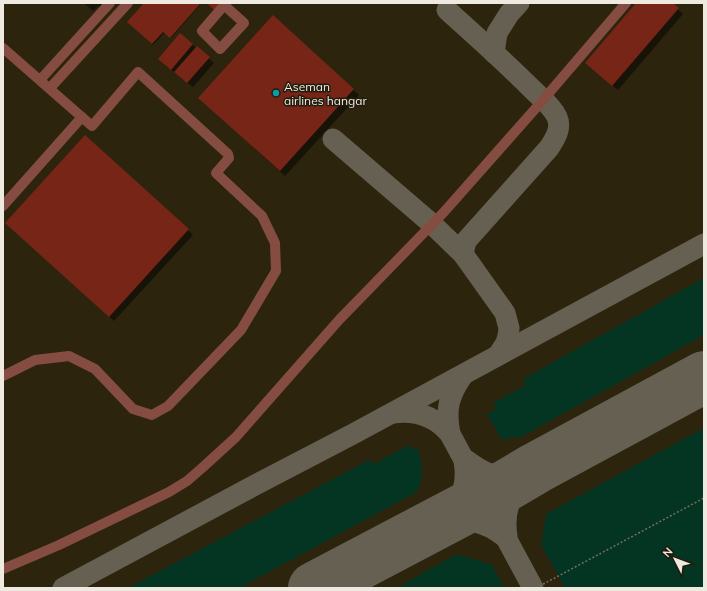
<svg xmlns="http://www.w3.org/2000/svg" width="707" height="591" font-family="Mulish,sans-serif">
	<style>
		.built { fill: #2d240e }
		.green { fill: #043422 }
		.shadow { fill: #0007 }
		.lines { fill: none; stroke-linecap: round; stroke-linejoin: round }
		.taxiway { stroke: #666053; stroke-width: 21 }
		.runway { stroke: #666053; stroke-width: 52 }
		.building { fill: #762516 }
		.path { stroke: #746f62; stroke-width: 1.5; stroke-dasharray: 2 2; stroke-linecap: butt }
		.minor { stroke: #854d41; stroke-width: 10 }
		.culture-dot { fill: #0f9aa8; stroke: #221c0d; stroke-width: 1.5 }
		.labels { text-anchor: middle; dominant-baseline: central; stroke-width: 3; stroke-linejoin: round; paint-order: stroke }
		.poi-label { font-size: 12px; fill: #eeeae0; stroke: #221c0d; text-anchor: start }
	</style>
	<rect width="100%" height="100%" fill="#221c0d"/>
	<rect class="built" x="3" y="3" width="701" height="585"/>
	<g class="green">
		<polygon points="704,278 704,335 521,437 501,439 487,414 496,409 493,403 526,385 523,379"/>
		<polygon points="704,428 704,588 565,588 541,545 546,514"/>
		<path d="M409,445L412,450L417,447C423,464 424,475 417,492L239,588H128L369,460L374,464Z"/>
		<polygon points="457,554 492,565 504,588 396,588"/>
	</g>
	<g class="shadow">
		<polygon points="84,3 100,3 102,5 100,7 98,6 93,11"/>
		<polygon points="145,3 202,3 171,38 165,32 153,45 128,22"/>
		<polygon points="637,3 671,3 683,14 618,90 591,68"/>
		<polygon points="273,17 359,95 285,176 204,103"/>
		<polygon points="180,34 214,63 193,87 164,64"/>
		<polygon points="12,228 188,230 193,235 114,321"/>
	</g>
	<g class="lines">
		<g class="taxiway">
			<path d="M447,10C476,36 505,62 532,89C540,97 552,106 557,117C562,128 555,139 549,148L466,241L463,254L505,313L509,328L508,336L506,343L499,354"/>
			<polyline points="494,53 497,33 509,14 519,3"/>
			<polyline points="333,139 432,224 463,254"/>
			<path d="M393,413C416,410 435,416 450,434L533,588"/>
			<path d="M450,434C445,409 449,395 463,375"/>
			<path d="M466,460C485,474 495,478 518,478"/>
			<path d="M448,517C462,499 468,484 464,461"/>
			<path d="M438,522C466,519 482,519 505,537"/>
			<path d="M507,536C502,503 515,491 536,468"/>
			<polyline points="63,588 257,484 353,434 704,244"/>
		</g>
		<polyline class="runway" points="314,588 485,498 536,468 704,377"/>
	</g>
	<g class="building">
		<polygon points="144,3 201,3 170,38 163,32 152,44 127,22"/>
		<polygon points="207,3 224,3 216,12"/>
		<polygon points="636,3 673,3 679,8 612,86 585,63"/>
		<polygon points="273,15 354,89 280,171 198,98"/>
		<polygon points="180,33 193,44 171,70 158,59"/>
		<polygon points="197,46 210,57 187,83 174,72"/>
		<polygon points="85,135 189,229 109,317 5,223"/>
	</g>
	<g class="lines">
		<polyline class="path" points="536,588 704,498"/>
		<g class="minor">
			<polyline points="224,5 244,23 220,49 202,31 226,3"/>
			<polyline points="3,48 92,126 138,72 228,154 229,158 216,173 262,216 275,243 276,271 241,330 168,406 152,415 133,409 95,369 69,356 35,360 3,376"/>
			<polyline points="40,80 110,3"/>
			<polyline points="50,88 128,3"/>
			<polyline points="3,206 82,117"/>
			<polyline points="3,569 59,545 169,492 187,481 202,468 236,437 339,320 444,212 543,100 626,3"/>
		</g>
	</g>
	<circle class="culture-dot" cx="276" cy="93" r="4"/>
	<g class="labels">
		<g class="poi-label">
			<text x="284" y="86">Aseman<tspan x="284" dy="14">airlines hangar</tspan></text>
		</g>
	</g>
	<rect width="707" height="591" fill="none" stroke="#eeeae0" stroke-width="8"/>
	<g transform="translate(675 559) rotate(312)" stroke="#221c0d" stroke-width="3" paint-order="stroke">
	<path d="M0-3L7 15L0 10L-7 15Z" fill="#eeeae0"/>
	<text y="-6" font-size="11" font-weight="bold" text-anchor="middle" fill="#eeeae0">N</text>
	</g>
</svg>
